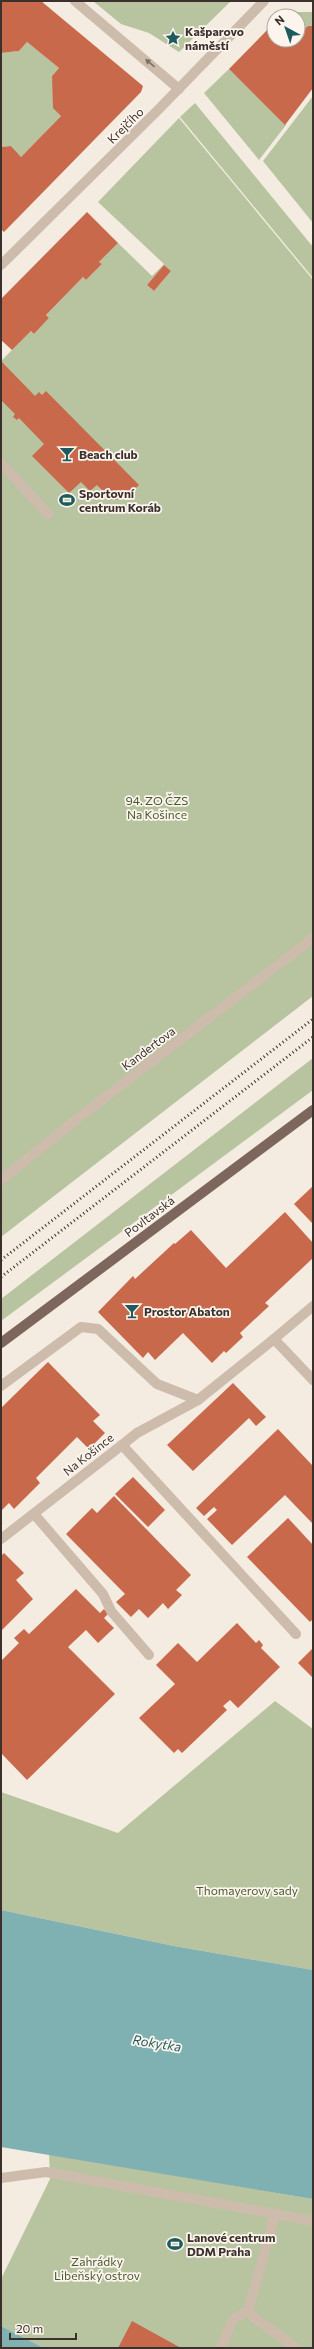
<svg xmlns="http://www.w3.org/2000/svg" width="314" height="2349" font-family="Commissioner,sans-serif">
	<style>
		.green { fill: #b8c4a0; fill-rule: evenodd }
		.water { fill: #7fb0b2 }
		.building { fill: #c8694b }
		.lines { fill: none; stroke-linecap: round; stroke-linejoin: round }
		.minor { stroke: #cdbbac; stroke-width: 10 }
		.major { stroke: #7d675c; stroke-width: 10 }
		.rail { stroke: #3b302b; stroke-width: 3; stroke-dasharray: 1 3; stroke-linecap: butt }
		.oneway { fill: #7d6f65 }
		.labels { text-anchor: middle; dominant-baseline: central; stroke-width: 3.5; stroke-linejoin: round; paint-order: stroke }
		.poi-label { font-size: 12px; font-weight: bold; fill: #3b302b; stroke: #fbf5ee; text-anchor: start }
		.street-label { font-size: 12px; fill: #3b302b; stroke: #fbf5ee }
		.park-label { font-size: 12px; fill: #4a5a2e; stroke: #fbf5ee }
		.water-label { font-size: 13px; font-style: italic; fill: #1f5a5e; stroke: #fbf5ee }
	</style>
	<rect width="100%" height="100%" fill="#f4ebe1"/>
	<g class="green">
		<polygon points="93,1 231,1 179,52 149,33 121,24"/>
		<polygon points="285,12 313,12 313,26 308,26 303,30 298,25 298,16 289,16"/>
		<polygon points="27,42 59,68 52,76 61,116 21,157 11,146 1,147 1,53 19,51"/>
		<polygon points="229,69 286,125 259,160 204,93"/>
		<polygon points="313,96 313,223 263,161"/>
		<polygon points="195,103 313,247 313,278 180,117"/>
		<path d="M179,118L313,280V996L1,1237V361L31,331L34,334L49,318L46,315L83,277L86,280L102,264L99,262L118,243L152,276L164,264L98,202ZM164,265L171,271L154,291L147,285Z"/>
		<polygon points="313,1058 313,1090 1,1321 1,1299"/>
		<polygon points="275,1701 313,1729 313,1970 174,1946 1,1910 1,1792 118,1833"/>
		<polygon points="49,2154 313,2199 313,2348 44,2348 1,2326 1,2279 50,2179"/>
	</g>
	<g class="water">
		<polygon points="1,1910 174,1946 313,1970 313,2199 1,2147"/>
		<polygon points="1,2326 44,2348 1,2348"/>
	</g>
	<g class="building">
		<polygon points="1,1 41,1 143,86 141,92 4,232 1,229 1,147 11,146 21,157 61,116 53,108 52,76 59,68 27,42 19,51 1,53"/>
		<polygon points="274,23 274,40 298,40 298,25 303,30 308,26 313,26 313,88 285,125 229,69"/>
		<polygon points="87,212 118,243 99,262 102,264 86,280 83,277 46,315 49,318 34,334 31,331 12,350 1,340 1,299"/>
		<polygon points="164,265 171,271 154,291 147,285"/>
		<polygon points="1,361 35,396 39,392 42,395 46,391 139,485 124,499 112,500 97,485 90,491 81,482 69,493 32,456 44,444 19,418 17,420 13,417 15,414 1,400"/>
		<polygon points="313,1186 313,1224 294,1204"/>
		<polygon points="285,1212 313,1243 313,1258 265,1303 269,1306 240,1333 243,1337 226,1353 224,1351 212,1363 183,1333 155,1360 148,1352 143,1358 98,1312 133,1276 135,1279 174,1243 175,1244 191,1230 226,1268"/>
		<polygon points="48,1362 100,1415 93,1421 105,1433 89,1449 77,1437 36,1478 40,1483 14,1509 9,1503 1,1511 1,1408"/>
		<polygon points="233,1383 266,1417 256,1426 249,1418 193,1471 167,1445"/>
		<polygon points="278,1429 312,1465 313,1464 313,1524 285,1495 232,1545 207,1519 217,1510 214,1507 204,1516 196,1508"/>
		<polygon points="133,1477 165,1510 148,1527 115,1494"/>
		<polygon points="114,1496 191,1575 176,1590 182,1595 168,1609 163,1603 148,1618 139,1609 131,1617 116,1602 125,1594 66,1534 92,1508 97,1513"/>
		<polygon points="288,1518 313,1545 313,1619 310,1622 247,1557"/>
		<polygon points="4,1553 24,1573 16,1580 33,1599 1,1631 1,1556"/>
		<polygon points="76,1589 100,1613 104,1609 108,1614 104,1618 114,1628 98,1643 86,1630 68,1647 115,1694 27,1780 1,1753 1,1661 19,1643 14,1638 24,1629 29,1634"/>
		<polygon points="237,1623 256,1643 259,1640 263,1645 261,1648 280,1667 238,1708 230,1700 223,1706 227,1710 182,1753 178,1749 174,1753 139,1718 175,1684 156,1665 178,1643 197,1662"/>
		<polygon points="313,1648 313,1678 298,1663"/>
		<polygon points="132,2321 181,2348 118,2348"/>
	</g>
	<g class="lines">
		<g class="minor">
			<polyline points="75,1 179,89"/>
			<polyline points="1,265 157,111 264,1"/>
			<polyline points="1,463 48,514"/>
			<polyline points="1,1180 82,1115 313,938"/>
			<polyline points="313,1306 274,1339 313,1380"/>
			<polyline points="1,1386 81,1327 98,1329 157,1384 198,1400"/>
			<polyline points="122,1445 296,1634"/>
			<polyline points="34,1514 103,1594 111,1611 149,1655"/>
			<polyline points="1,1539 122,1445 137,1433 198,1400 274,1339"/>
			<polyline points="1,2178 46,2172 313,2221"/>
			<polyline points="275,2214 248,2311 254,2318 297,2348"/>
			<polyline points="221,2348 233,2319 248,2311"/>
		</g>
		<polyline class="major" points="1,1343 313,1110"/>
		<g class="rail">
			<polyline points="1,1260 313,1019"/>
			<polyline points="1,1277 313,1037"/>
		</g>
	</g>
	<defs><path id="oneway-solid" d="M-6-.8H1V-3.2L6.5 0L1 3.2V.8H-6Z"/></defs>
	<use class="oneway" href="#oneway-solid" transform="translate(150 63) rotate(-139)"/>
	<defs>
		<symbol id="sight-bare" viewBox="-9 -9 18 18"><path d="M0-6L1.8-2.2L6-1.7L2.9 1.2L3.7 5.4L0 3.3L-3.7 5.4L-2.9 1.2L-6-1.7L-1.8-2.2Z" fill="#1f5a5e" stroke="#fbf5ee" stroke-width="2.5" paint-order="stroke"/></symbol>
		<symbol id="bar-bare" viewBox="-9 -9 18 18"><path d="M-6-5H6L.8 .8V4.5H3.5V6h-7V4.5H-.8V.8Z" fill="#1f5a5e" stroke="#fbf5ee" stroke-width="2.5" paint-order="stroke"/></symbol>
		<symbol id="stadium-bare" viewBox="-9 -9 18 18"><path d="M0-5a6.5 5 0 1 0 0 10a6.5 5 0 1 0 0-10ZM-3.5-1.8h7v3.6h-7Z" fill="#1f5a5e" stroke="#fbf5ee" stroke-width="2.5" paint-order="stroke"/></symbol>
	</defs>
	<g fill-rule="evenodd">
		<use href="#sight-bare" x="162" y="27" width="22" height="22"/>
		<use href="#bar-bare" x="56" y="443" width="22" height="22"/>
		<use href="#stadium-bare" x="56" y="489" width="22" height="22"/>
		<use href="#bar-bare" x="121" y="1300" width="22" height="22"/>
		<use href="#stadium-bare" x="164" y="2233" width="22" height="22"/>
	</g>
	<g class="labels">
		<g class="poi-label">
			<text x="185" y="31">Kašparovo<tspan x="185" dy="14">náměstí</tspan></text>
			<text x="79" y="454">Beach club</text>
			<text x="79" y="493">Sportovní<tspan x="79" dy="14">centrum Koráb</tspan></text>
			<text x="144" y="1311">Prostor Abaton</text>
			<text x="187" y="2237">Lanové centrum<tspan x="187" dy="14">DDM Praha</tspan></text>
		</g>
		<g class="street-label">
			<text transform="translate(125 125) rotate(-45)">Krejčího</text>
			<text transform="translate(148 1048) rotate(-37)">Kandertova</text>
			<text transform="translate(149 1216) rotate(-37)">Povltavská</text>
			<text transform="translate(88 1454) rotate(-38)">Na Košince</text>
		</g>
		<g class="park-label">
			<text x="157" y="800">94. ZO ČZS<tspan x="157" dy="14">Na Košince</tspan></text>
			<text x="247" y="1890">Thomayerovy sady</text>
			<text x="97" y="2261">Zahrádky<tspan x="97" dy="14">Libeňský ostrov</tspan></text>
		</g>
		<g class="water-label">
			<text transform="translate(157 2043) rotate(9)">Rokytka</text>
		</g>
	</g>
	<rect width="314" height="2349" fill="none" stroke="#3b302b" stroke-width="4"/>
	<g transform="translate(286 28) rotate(320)"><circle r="19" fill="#fbf5ee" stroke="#aea6a0"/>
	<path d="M0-3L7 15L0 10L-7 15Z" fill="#1f5a5e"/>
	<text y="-6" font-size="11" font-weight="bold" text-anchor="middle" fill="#3b302b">N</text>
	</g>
	<path d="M10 2333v6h66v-6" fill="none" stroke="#3b302b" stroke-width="2"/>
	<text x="16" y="2333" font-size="12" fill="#3b302b" stroke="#fbf5ee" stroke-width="3" paint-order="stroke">20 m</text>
</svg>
